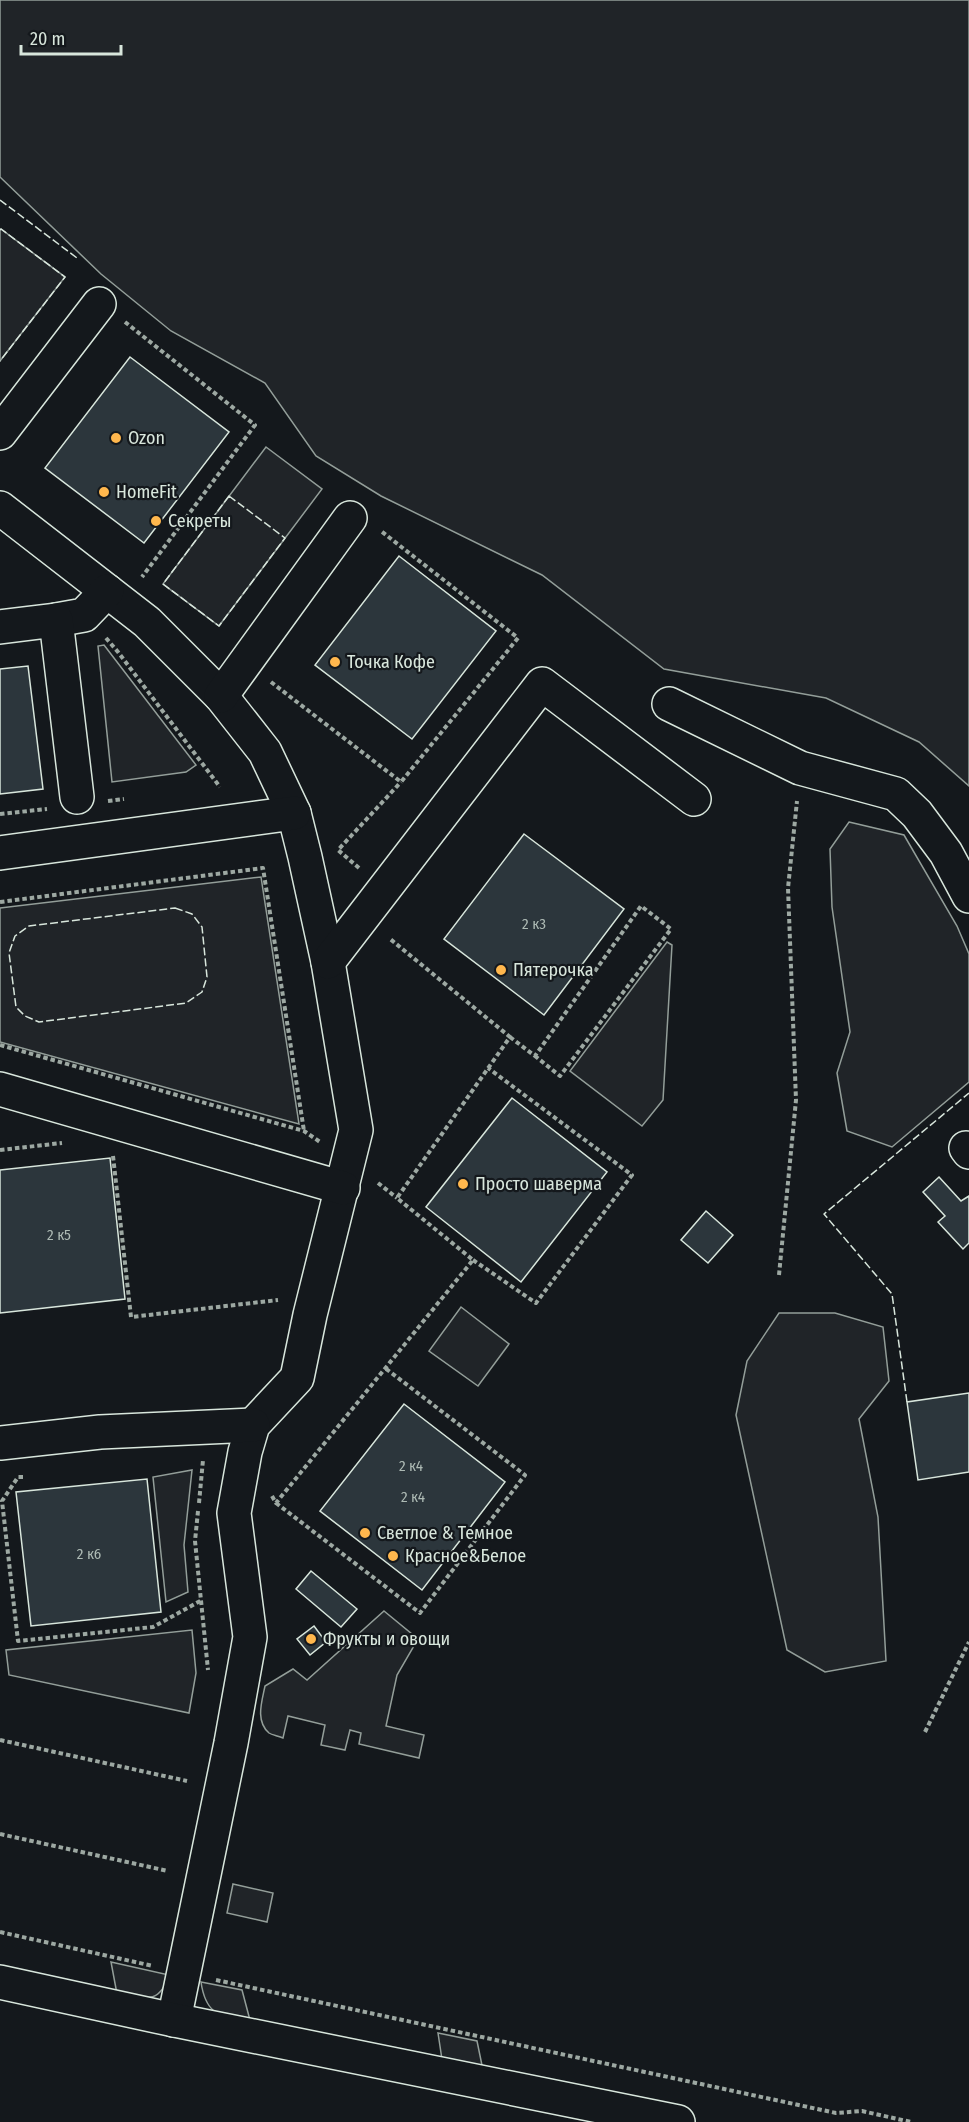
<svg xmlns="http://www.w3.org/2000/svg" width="969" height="2122" font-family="'Fira Sans Condensed',sans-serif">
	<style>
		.green { fill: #202428; stroke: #939e99; stroke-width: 1.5 }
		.building { fill: #2c363c; stroke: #d8e6dc; stroke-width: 1.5 }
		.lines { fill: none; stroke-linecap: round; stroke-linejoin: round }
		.minor-casing { stroke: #d8e6dc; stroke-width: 36 }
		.path { stroke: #9da8a2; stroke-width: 4; stroke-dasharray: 4.5 3; stroke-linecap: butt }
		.minor { stroke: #14181c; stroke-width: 33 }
		.fence { stroke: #d8e6dc; stroke-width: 1.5; stroke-dasharray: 8 3; stroke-linecap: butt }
		.poi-dot { fill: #ffb74d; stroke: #14181c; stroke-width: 2 }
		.labels { text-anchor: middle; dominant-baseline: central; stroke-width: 4.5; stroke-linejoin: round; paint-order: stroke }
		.number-label { font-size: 15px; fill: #adbab4 }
		.poi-label { font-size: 18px; fill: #d8e6dc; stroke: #14181c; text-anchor: start }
	</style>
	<rect width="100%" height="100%" fill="#14181c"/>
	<g class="green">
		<polygon points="0,0 969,0 969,786 919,742 826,698 664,669 542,575 381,496 316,456 265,383 171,331 101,274 0,177"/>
		<polygon points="1,229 65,277 0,361 0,230"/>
		<polygon points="266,447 322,489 219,626 163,584"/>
		<polygon points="104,645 196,765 186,772 112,782 98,646"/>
		<polygon points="849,822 904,835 957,926 969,954 969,1082 892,1147 847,1131 837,1073 850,1032 832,907 830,849"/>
		<polygon points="261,877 299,1124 0,1042 0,908"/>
		<polygon points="667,942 672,945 663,1100 642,1126 570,1071"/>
		<polygon points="461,1307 509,1344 478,1386 429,1351"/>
		<polygon points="779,1313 835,1313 883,1327 889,1381 859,1419 878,1517 886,1661 825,1672 787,1650 736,1415 747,1361"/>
		<polygon points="192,1470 184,1545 188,1592 166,1602 153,1477"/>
		<path d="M384,1611L418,1639L397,1675L386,1726L424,1735L419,1758L359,1744L361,1733L350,1730L345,1750L321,1745L325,1725L288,1716L283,1738C279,1736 272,1735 269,1733C255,1721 262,1701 265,1686L293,1669L307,1680Z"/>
		<polygon points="192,1630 196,1673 189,1713 9,1675 6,1650"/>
		<polygon points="233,1884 273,1893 267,1922 227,1913"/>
		<path d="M111,1962L169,1975C159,2006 144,1998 117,1994Z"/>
		<path d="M201,1982L242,1990L251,2024C222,2016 206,2017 201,1982Z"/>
		<polygon points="438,2033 477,2041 484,2075 443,2066"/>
	</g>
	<g class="building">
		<polygon points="130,357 229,432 144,543 45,468"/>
		<polygon points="399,556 496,631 412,739 315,665"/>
		<polygon points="28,666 43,789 0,794 0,669"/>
		<polygon points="524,834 624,909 544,1015 444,939"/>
		<polygon points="512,1098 607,1172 521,1282 426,1207"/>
		<polygon points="110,1158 125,1299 0,1313 0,1170"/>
		<polygon points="939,1177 961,1201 969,1196 969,1243 963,1249 938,1222 945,1216 923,1192"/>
		<polygon points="706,1211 733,1235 708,1263 681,1240"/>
		<polygon points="969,1393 969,1472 918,1480 907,1402"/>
		<polygon points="404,1404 505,1482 422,1590 320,1511"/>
		<polygon points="147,1479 161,1612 31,1626 16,1492"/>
		<polygon points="311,1571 357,1609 341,1627 296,1589"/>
		<polygon points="314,1626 326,1642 310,1655 297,1639"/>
	</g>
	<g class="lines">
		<defs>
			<g id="minor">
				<polyline points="0,433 99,304"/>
				<polyline points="0,508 147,622 221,696 265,752 294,813 305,857 328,962 356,1130 310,1315 297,1378 253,1425 245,1452 234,1513 250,1637 231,1743 174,2020"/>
				<polyline points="56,620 84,615 107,591"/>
				<polyline points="0,627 56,620 77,797"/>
				<polyline points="221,696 350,518"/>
				<polyline points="669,704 800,768 896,794 917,814 946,853 969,896"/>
				<polyline points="0,853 294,813"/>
				<polyline points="328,962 542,684 694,799"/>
				<polyline points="0,1089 343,1188"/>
				<polyline points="966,1148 969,1152"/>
				<polyline points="0,1443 100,1432 253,1425"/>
				<polyline points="0,1982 174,2020 678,2122"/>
			</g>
		</defs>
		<use href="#minor" class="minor-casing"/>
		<g class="path">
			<polyline points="125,322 255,425 142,577"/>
			<polyline points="106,638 118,652 220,787"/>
			<polyline points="271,682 401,782 518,638 381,531"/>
			<polyline points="108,801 124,799"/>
			<polyline points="0,814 47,809"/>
			<polyline points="359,868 338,850 401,782"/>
			<polyline points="0,902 263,868 304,1131"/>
			<polyline points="510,1037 535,1056 641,906 671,929 560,1076 535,1056"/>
			<polyline points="0,1045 304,1131 320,1142"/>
			<polyline points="0,1150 62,1143"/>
			<polyline points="113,1156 131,1317 278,1300"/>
			<polyline points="378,1183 397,1198"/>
			<polyline points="473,1260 536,1303 632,1175 488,1068"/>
			<polyline points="779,1275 796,1100 788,888 797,801"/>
			<polyline points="23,1477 18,1477 2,1501 18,1641 153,1627 202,1600"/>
			<polyline points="272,1496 276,1503 473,1260 397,1198 510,1037 389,938"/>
			<polyline points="199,1503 203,1460"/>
			<polyline points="276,1503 420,1613 525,1475 385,1368"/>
			<polyline points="198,1511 195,1541 208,1670"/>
			<polyline points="925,1732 969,1642"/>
			<polyline points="0,1740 187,1781"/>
			<polyline points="0,1834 168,1871"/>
			<polyline points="0,1932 153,1966"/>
			<polyline points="216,1980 836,2113 862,2111 911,2122"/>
		</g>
		<use href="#minor" class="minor"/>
		<g class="fence">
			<polyline points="0,200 77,258"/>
			<polyline points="0,230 1,229 65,277 0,361"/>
			<polygon points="229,496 285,538 219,626 163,584"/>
			<polygon points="175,908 192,914 202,927 207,977 202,992 186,1003 39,1022 25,1016 16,1007 9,953 15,936 29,926"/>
			<polyline points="907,1402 892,1294 824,1214 969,1093"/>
		</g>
	</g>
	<g class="poi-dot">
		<circle cx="116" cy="438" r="6"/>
		<circle cx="104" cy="492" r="6"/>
		<circle cx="156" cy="521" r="6"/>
		<circle cx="335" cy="662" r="6"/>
		<circle cx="501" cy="970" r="6"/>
		<circle cx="463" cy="1184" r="6"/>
		<circle cx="365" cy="1533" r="6"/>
		<circle cx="393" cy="1556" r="6"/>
		<circle cx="311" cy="1639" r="6"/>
	</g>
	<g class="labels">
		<g class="number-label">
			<text x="534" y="924">2 к3</text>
			<text x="59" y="1235">2 к5</text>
			<text x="411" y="1466">2 к4</text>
			<text x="413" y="1497">2 к4</text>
			<text x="89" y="1554">2 к6</text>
		</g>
		<g class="poi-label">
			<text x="128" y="438">Ozon</text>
			<text x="116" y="492">HomeFit</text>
			<text x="168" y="521">Секреты</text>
			<text x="347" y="662">Точка Кофе</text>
			<text x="513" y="970">Пятерочка</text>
			<text x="475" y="1184">Просто шаверма</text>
			<text x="377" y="1533">Светлое &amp; Темное</text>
			<text x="405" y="1556">Красное&amp;Белое</text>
			<text x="323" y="1639">Фрукты и овощи</text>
		</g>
	</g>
	<path d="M21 45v9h100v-9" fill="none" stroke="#d8e6dc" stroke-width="3"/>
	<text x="30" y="45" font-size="18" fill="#d8e6dc" stroke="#14181c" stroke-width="4.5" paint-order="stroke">20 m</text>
</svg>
